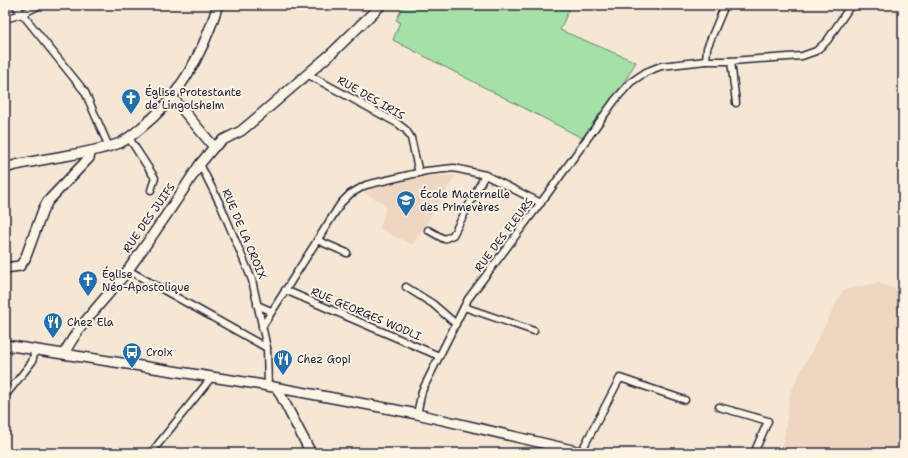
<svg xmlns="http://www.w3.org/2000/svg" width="908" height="458" font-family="'Shantell Sans',sans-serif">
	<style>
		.built { fill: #efd6c0 }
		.green { fill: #a5e1a7; stroke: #648271 }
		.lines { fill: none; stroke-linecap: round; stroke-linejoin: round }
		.street-casing { stroke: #22223b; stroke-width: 9 }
		.secondary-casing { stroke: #22223b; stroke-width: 12 }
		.street { stroke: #fcf5e5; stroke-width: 6 }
		.secondary { stroke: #fcf5e5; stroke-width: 9 }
		.labels { text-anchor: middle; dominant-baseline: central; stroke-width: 4; stroke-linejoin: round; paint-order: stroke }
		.poi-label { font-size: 11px; fill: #22223b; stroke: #fcf5e5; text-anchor: start }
		.street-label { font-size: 11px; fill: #22223b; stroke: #fcf5e5 }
	</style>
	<rect width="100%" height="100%" fill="#f6e7d4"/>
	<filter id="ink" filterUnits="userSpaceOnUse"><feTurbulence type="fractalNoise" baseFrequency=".025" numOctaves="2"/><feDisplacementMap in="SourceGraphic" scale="8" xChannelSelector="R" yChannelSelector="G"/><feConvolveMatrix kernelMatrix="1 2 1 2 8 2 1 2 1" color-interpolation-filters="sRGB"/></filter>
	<g filter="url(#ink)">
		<g class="built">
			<polygon points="456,175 413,245 380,229 386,205 363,192 417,177"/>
			<polygon points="878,283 903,291 903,453 782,453 790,393 843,290"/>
		</g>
		<polygon class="green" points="404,5 571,5 560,30 636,62 623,84 582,138 393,40 400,22 396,20"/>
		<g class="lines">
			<defs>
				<g id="street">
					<polyline points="15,5 85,92 109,147"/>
					<polyline points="5,19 22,14 40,5"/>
					<polyline points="706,61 707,48 725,5"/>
					<polyline points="731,61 736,103"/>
					<polyline points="307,74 397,123 406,130 411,138 419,173"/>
					<polyline points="129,138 155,178 151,190"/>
					<polyline points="200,164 221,206 252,280 267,348 268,386"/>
					<polyline points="428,230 444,239 453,235 485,175"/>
					<polyline points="317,240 347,253"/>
					<polyline points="128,270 267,348"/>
					<polyline points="406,287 433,304 456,324"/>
					<polyline points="285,290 439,356"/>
					<polyline points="257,305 271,311"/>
					<polyline points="464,307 534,331"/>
					<polyline points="262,327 341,203 350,194 366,185 426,171 454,168 485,175 541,203"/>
					<polyline points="5,396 32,362 35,350"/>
					<polyline points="719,407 768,421 754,453"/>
					<polyline points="417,414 422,391 468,299 548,193 615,100 631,82 646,72 661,66 706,61 731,61 802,56 816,51 827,41 851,5"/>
					<polyline points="581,452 620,378 685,400"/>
					<polyline points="151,453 211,378"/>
				</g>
				<g id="secondary">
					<polyline points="172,97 214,147"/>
					<path d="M5,168L16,165C34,161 52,158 70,155C87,152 104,149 120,143C128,139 135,133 142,127C180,97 204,50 218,5"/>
					<polyline points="5,268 20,266 25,259 43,210 48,201 89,158 91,151"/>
					<polyline points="5,345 257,384 333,398 417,414 585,453"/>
					<path d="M64,354C80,322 107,298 128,270C153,235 177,200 200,164L214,147L223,140L241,131L253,121L333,52L381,5"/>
					<polyline points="277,388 311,453"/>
				</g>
			</defs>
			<use href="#street" class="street-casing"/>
			<use href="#secondary" class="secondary-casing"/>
			<use href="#street" class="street"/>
			<use href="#secondary" class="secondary"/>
		</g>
	</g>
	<defs>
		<symbol id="church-pin" viewBox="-11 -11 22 30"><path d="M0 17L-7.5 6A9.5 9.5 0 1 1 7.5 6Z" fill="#1f6fb2" stroke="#fcf5e5"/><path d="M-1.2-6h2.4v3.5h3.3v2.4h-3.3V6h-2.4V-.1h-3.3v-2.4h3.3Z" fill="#fff"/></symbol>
		<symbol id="school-pin" viewBox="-11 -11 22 30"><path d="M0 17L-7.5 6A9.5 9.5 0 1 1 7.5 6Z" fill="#1f6fb2" stroke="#fcf5e5"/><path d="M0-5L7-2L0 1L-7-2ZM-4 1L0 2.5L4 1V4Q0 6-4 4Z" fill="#fff"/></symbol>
		<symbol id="restaurant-pin" viewBox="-11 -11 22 30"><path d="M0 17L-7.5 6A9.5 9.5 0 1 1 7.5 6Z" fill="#1f6fb2" stroke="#fcf5e5"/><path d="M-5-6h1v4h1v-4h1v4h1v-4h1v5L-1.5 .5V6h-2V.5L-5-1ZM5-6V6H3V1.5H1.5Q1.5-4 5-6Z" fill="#fff"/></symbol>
		<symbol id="bus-pin" viewBox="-11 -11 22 30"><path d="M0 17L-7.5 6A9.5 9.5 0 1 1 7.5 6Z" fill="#1f6fb2" stroke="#fcf5e5"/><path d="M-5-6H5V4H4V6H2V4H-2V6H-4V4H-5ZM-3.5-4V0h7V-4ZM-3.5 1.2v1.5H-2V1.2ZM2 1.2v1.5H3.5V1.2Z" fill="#fff"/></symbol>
	</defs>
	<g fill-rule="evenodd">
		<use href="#church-pin" x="120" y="87" width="22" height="30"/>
		<use href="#school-pin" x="395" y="189" width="22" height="30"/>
		<use href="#church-pin" x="77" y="269" width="22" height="30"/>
		<use href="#restaurant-pin" x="42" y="311" width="22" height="30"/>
		<use href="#bus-pin" x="121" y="341" width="22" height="30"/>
		<use href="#restaurant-pin" x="272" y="348" width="22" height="30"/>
	</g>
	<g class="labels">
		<g class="poi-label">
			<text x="145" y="92">Église Protestante<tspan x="145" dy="13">de Lingolsheim</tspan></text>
			<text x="420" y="194">École Maternelle<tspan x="420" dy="13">des Primevères</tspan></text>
			<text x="102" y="274">Église<tspan x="102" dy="13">Néo-Apostolique</tspan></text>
			<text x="67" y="322">Chez Ela</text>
			<text x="146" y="352">Croix</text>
			<text x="297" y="359">Chez Gopi</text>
		</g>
		<g class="street-label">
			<text transform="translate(371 98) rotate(30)">RUE DES IRIS</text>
			<text transform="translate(149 218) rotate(-55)">RUE DES JUIFS</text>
			<text transform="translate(244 234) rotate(67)">RUE DE LA CROIX</text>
			<text transform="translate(504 235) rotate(-53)">RUE DES FLEURS</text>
			<text transform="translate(366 314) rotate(23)">RUE GEORGES WODLI</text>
		</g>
	</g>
	<rect width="908" height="458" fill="none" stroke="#fcf5e5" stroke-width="20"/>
	<rect x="10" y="10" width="888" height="438" fill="none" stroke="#22223b" stroke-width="1.5" filter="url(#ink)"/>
</svg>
